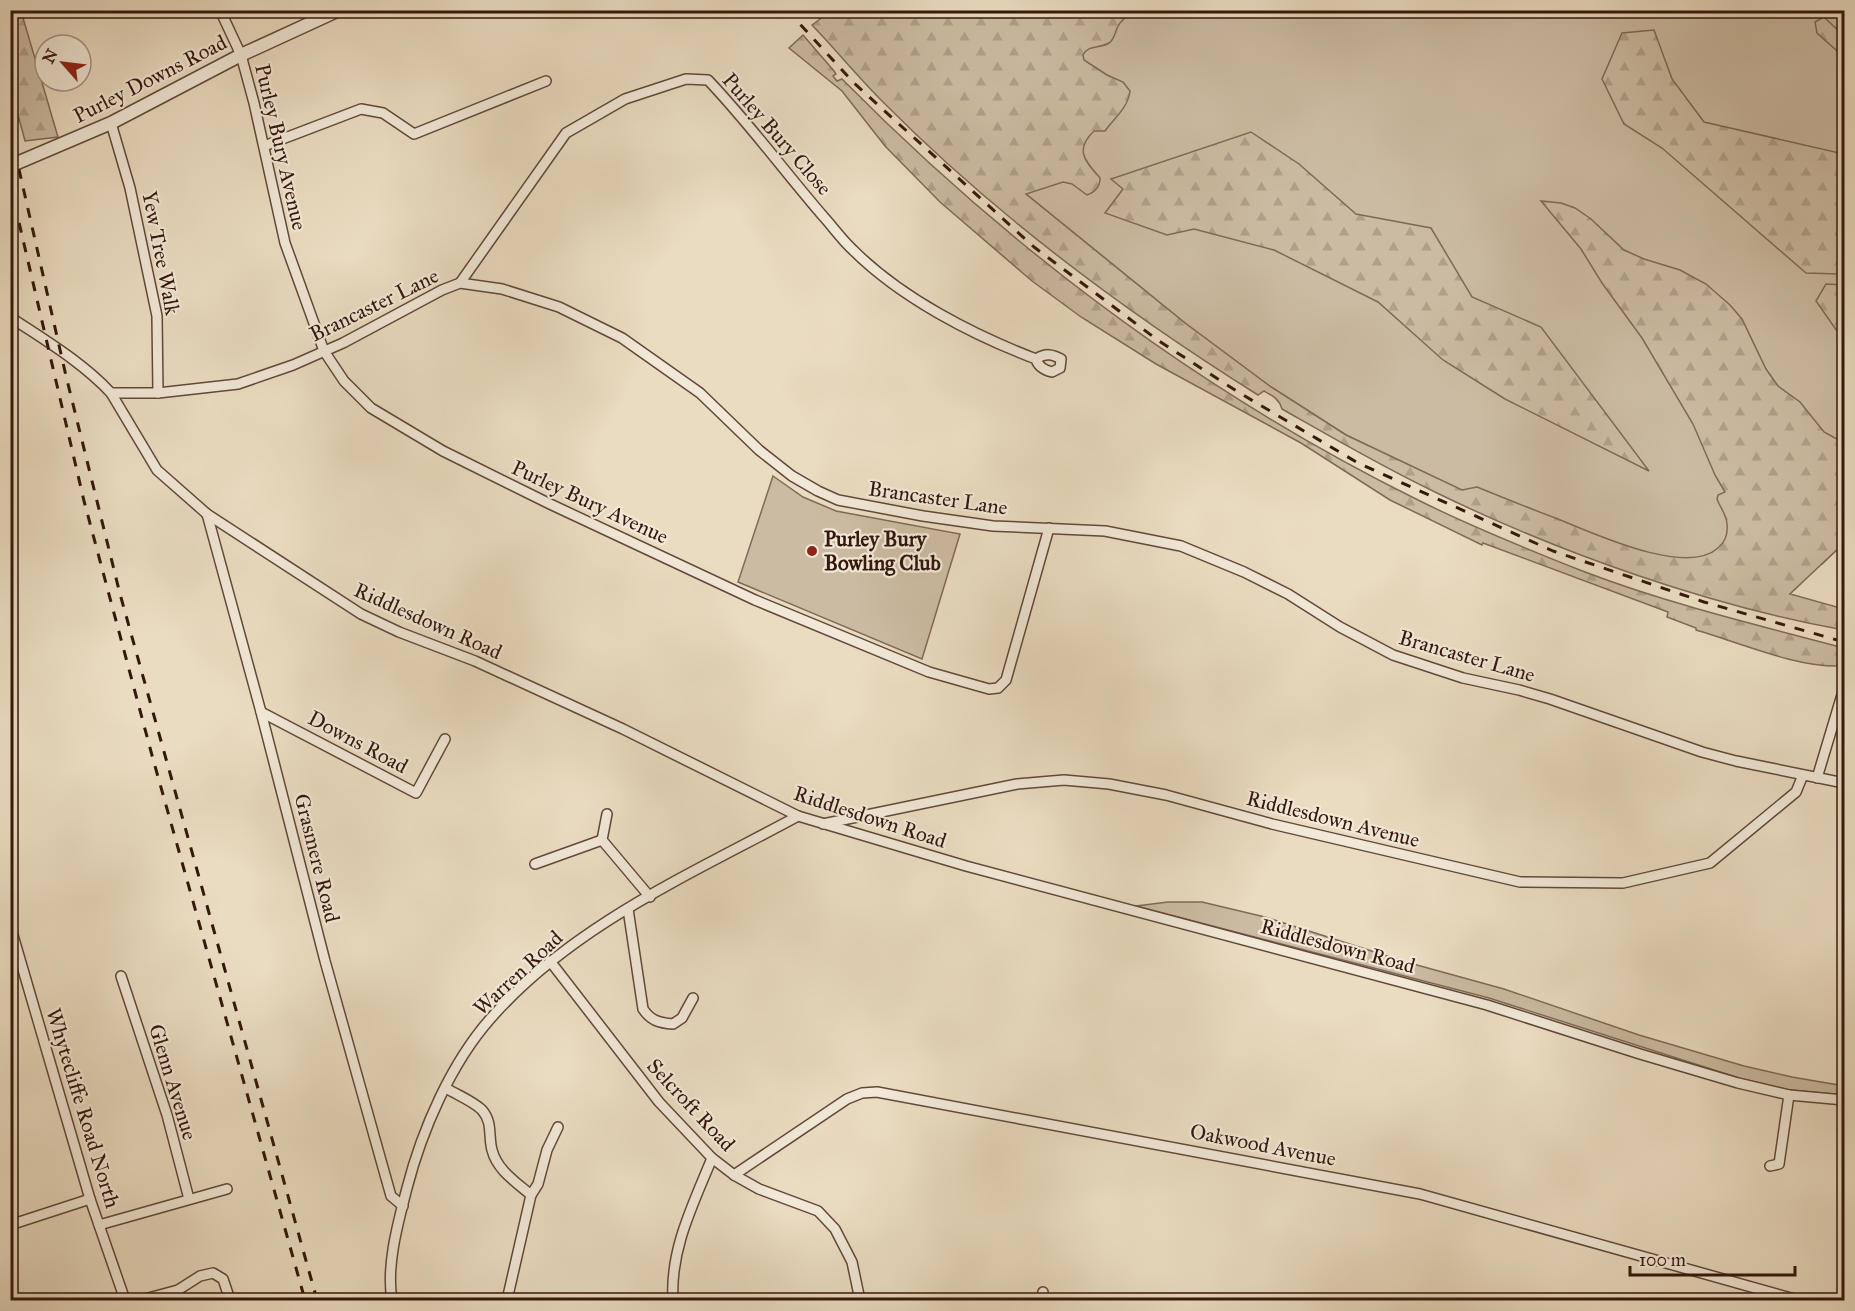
<svg xmlns="http://www.w3.org/2000/svg" width="1855" height="1311" font-family="'IM FELL Great Primer',serif">
	<style>
		.grass { fill: #cbbba2; stroke: #806957; stroke-width: 1.5 }
		.forest { fill: url(#forest-firs); stroke: #806957; stroke-width: 1.5 }
		.lines { fill: none; stroke-linecap: round; stroke-linejoin: round }
		.minor-casing { stroke: #624839; stroke-width: 12 }
		.tertiary-casing { stroke: #624839; stroke-width: 15 }
		.minor { stroke: #f1e8d7; stroke-width: 9 }
		.tertiary { stroke: #f1e8d7; stroke-width: 12 }
		.rail { stroke: #34170c; stroke-width: 3; stroke-dasharray: 10 10; stroke-linecap: butt }
		.poi-dot { fill: #8f2418; stroke: #f1e8d7; stroke-width: 2 }
		.labels { text-anchor: middle; dominant-baseline: central; stroke-width: 4.5; stroke-linejoin: round; paint-order: stroke }
		.street-label { font-size: 21px; fill: #34170c; stroke: #f1e8d7 }
		.poi-label { font-size: 21px; font-weight: bold; fill: #34170c; stroke: #f1e8d7; text-anchor: start }
	</style>
	<defs>
		<pattern id="forest-firs" width="22" height="20" patternUnits="userSpaceOnUse" patternTransform="scale(1.5)"><rect width="22" height="20" fill="#cbbba2"/><path d="M5 1l3.5 6h-7zM16 11l3.5 6h-7z" fill="#afa08a"/></pattern>
	</defs>
	<rect width="100%" height="100%" fill="#eadcc1"/>
	<filter id="stains"><feTurbulence type="fractalNoise" baseFrequency=".00333" numOctaves="4"/><feColorMatrix values="0 0 0 0 .2 0 0 0 0 .09 0 0 0 0 .02 0 0 0 .5 -.17"/></filter>
	<radialGradient id="worn" r=".72"><stop offset=".6" stop-color="#630" stop-opacity="0"/><stop offset="1" stop-color="#630" stop-opacity=".3"/></radialGradient>
	<g class="grass">
		<polygon points="831,10 1844,11 1844,543 1822,564 1743,586 1462,491 1346,435 1271,387 1185,323 1026,194"/>
		<polygon points="773,476 803,497 836,511 960,534 922,659 738,582"/>
		<polygon points="1168,902 1202,902 1265,917 1406,962 1504,989 1639,1035 1744,1066 1792,1077 1844,1086 1844,1095 1790,1090 1739,1078 1489,998 1136,906"/>
	</g>
	<g class="forest">
		<polygon points="10,11 21,11 58,137 25,141 11,89"/>
		<path d="M831,11H1130C1128,16 1125,17 1121,22C1115,27 1116,39 1109,43C1099,49 1089,44 1083,55L1084,60L1107,75L1123,82L1130,91C1128,108 1115,117 1105,131H1094C1074,150 1085,161 1100,178C1100,187 1095,192 1087,195L1072,184L1063,182L1026,194L1185,323L1271,387L1346,435L1462,490L1477,487C1504,498 1531,509 1558,519C1593,533 1686,577 1718,548C1725,542 1728,533 1727,524C1726,513 1720,508 1717,499L1718,495L1725,492L1715,475L1693,424L1642,338L1602,283L1581,249L1541,201L1561,203L1575,208L1591,219L1624,250L1644,259L1680,270L1706,284L1730,305L1742,319L1766,369L1778,386L1800,402L1824,432L1844,443V543L1790,594L1844,609V630C1710,606 1560,553 1437,493C1384,468 1333,438 1282,409C1279,399 1273,396 1264,391L1258,395C1124,311 994,214 883,102C858,77 836,50 812,25Z"/>
		<polygon points="1824,17 1844,36 1844,57 1817,33 1815,22"/>
		<polygon points="1654,30 1672,79 1704,122 1844,154 1844,271 1837,274 1806,273 1662,148 1624,124 1602,79 1622,33"/>
		<path d="M803,35L834,71L836,74L833,76L837,81L842,79C1012,251 1200,392 1418,500C1472,527 1529,550 1585,572C1669,604 1757,625 1844,648V669L1842,666C1797,668 1741,643 1696,630V628L1667,617L1668,612L1483,543L1482,545L1390,500L1301,443L1156,364L1081,317L1032,281L940,202L885,146L842,91L789,48Z"/>
		<polygon points="1251,132 1299,164 1356,214 1431,228 1472,297 1541,327 1649,471 1505,399 1443,360 1378,302 1274,250 1194,229 1167,235 1105,213 1123,189 1111,179"/>
		<polygon points="1826,284 1844,285 1844,341 1816,301"/>
	</g>
	<g class="lines">
		<defs>
			<g id="minor">
				<polyline points="220,10 241,55 254,103 285,243 324,351 344,381 371,408 443,451 550,504 755,600 929,672 989,689 998,688 1006,680 1049,528"/>
				<polyline points="111,123 130,188 157,316 158,393"/>
				<polyline points="264,146 361,109 383,113 414,134 546,81"/>
				<path d="M460,283L566,133L625,99L686,79L708,80C749,123 784,171 823,216C833,227 842,240 853,250C901,298 973,335 1036,359C1046,353 1052,354 1061,359L1060,368L1052,372C1044,370 1038,367 1036,359"/>
				<path d="M10,317C46,341 82,362 111,393L157,470L207,514L361,614L399,632L475,661L623,729L798,816L966,866L1487,1005L1640,1054L1738,1083L1789,1095L1844,1100"/>
				<polyline points="111,393 158,393 238,384 293,365 343,343 442,290 460,283 502,289 559,307 622,338 700,393 759,450 792,476 818,491 838,500 923,516 993,526 1105,531 1181,546 1244,572 1288,594 1340,627 1393,655 1463,678 1519,690 1550,699 1702,752 1736,761 1844,783"/>
				<polyline points="207,514 261,712 325,961 391,1196 403,1206"/>
				<polyline points="261,712 416,793 445,739"/>
				<polyline points="1817,778 1844,688"/>
				<polyline points="607,814 602,840 650,897"/>
				<polyline points="823,824 1017,784 1064,780 1109,784 1166,795 1272,824 1520,882 1623,883 1710,863 1796,792 1803,775"/>
				<polyline points="535,864 602,840"/>
				<polyline points="1843,900 1844,900"/>
				<path d="M628,909L643,1009C651,1021 660,1023 673,1024L682,1018L693,998"/>
				<polyline points="10,925 90,1199 125,1300"/>
				<polyline points="550,961 659,1102 712,1158 734,1175 759,1189 818,1211 835,1229 852,1262 860,1300"/>
				<polyline points="121,976 167,1115 189,1199"/>
				<path d="M446,1088C457,1095 473,1101 482,1110C493,1123 488,1135 492,1150C497,1170 516,1182 531,1195L507,1300"/>
				<polyline points="1770,1166 1779,1164 1789,1095"/>
				<polyline points="734,1175 847,1099 862,1093 877,1092 1420,1194 1798,1300"/>
				<polyline points="531,1195 538,1184 547,1150 558,1127"/>
				<polyline points="10,1225 90,1199"/>
				<polyline points="99,1225 227,1189"/>
				<polyline points="141,1300 178,1290 200,1276 213,1273 223,1279 230,1300"/>
				<path d="M392,1300C386,1265 398,1223 407,1188C422,1130 451,1063 491,1018C573,925 691,874 798,816"/>
				<path d="M673,1300C670,1249 693,1205 712,1158"/>
				<polyline points="1041,1300 1043,1292"/>
			</g>
			<polyline id="tertiary" points="10,166 111,123 241,55 339,10"/>
		</defs>
		<use href="#minor" class="minor-casing"/>
		<use href="#tertiary" class="tertiary-casing"/>
		<use href="#minor" class="minor"/>
		<use href="#tertiary" class="tertiary"/>
		<g class="rail">
			<polyline points="787,10 854,83 1034,247 1159,341 1238,392 1358,463 1553,551 1704,602 1844,642"/>
			<polyline points="10,130 66,376 120,594 317,1300"/>
			<polyline points="10,184 84,501 153,759 305,1300"/>
		</g>
	</g>
	<circle class="poi-dot" cx="812" cy="551" r="6"/>
	<g class="labels">
		<g class="street-label">
			<text transform="translate(150 79) rotate(-27)">Purley Downs Road</text>
			<text transform="translate(777 134) rotate(49)">Purley Bury Close</text>
			<text transform="translate(281 147) rotate(77)">Purley Bury Avenue</text>
			<text transform="translate(161 253) rotate(79)">Yew Tree Walk</text>
			<text transform="translate(374 305) rotate(-26)">Brancaster Lane</text>
			<text transform="translate(938 498) rotate(8)">Brancaster Lane</text>
			<text transform="translate(590 502) rotate(25)">Purley Bury Avenue</text>
			<text transform="translate(428 621) rotate(24)">Riddlesdown Road</text>
			<text transform="translate(1467 656) rotate(16)">Brancaster Lane</text>
			<text transform="translate(358 742) rotate(28)">Downs Road</text>
			<text transform="translate(870 817) rotate(18)">Riddlesdown Road</text>
			<text transform="translate(1333 819) rotate(14)">Riddlesdown Avenue</text>
			<text transform="translate(317 858) rotate(76)">Grasmere Road</text>
			<text transform="translate(1338 946) rotate(15)">Riddlesdown Road</text>
			<text transform="translate(518 973) rotate(-43)">Warren Road</text>
			<text transform="translate(173 1082) rotate(73)">Glenn Avenue</text>
			<text transform="translate(691 1105) rotate(47)">Selcroft Road</text>
			<text transform="translate(83 1108) rotate(73)">Whytecliffe Road North</text>
			<text transform="translate(1263 1145) rotate(11)">Oakwood Avenue</text>
		</g>
		<g class="poi-label">
			<text x="824" y="539">Purley Bury<tspan x="824" dy="24">Bowling Club</tspan></text>
		</g>
	</g>
	<rect width="1855" height="1311" fill="none" stroke="#eadcc1" stroke-width="36"/>
	<rect x="12" y="12" width="1831" height="1287" fill="none" stroke="#34170c" stroke-width="3"/>
	<rect x="18" y="18" width="1819" height="1275" fill="none" stroke="#34170c" stroke-width="1.5"/>
	<g transform="translate(63 63) rotate(298)"><circle r="28" fill="#f1e8d7" stroke="#a59486" stroke-width="1.5"/>
	<path d="M0-4.5L10 22L0 15L-10 22Z" fill="#8f2418"/>
	<text y="-9" font-size="16" font-weight="bold" text-anchor="middle" fill="#34170c">N</text>
	</g>
	<path d="M1630 1266v9h165v-9" fill="none" stroke="#34170c" stroke-width="3"/>
	<text x="1639" y="1266" font-size="18" fill="#34170c" stroke="#f1e8d7" stroke-width="4.5" paint-order="stroke">100 m</text>
	<rect width="100%" height="100%" filter="url(#stains)"/>
	<rect width="100%" height="100%" fill="url(#worn)"/>
</svg>
